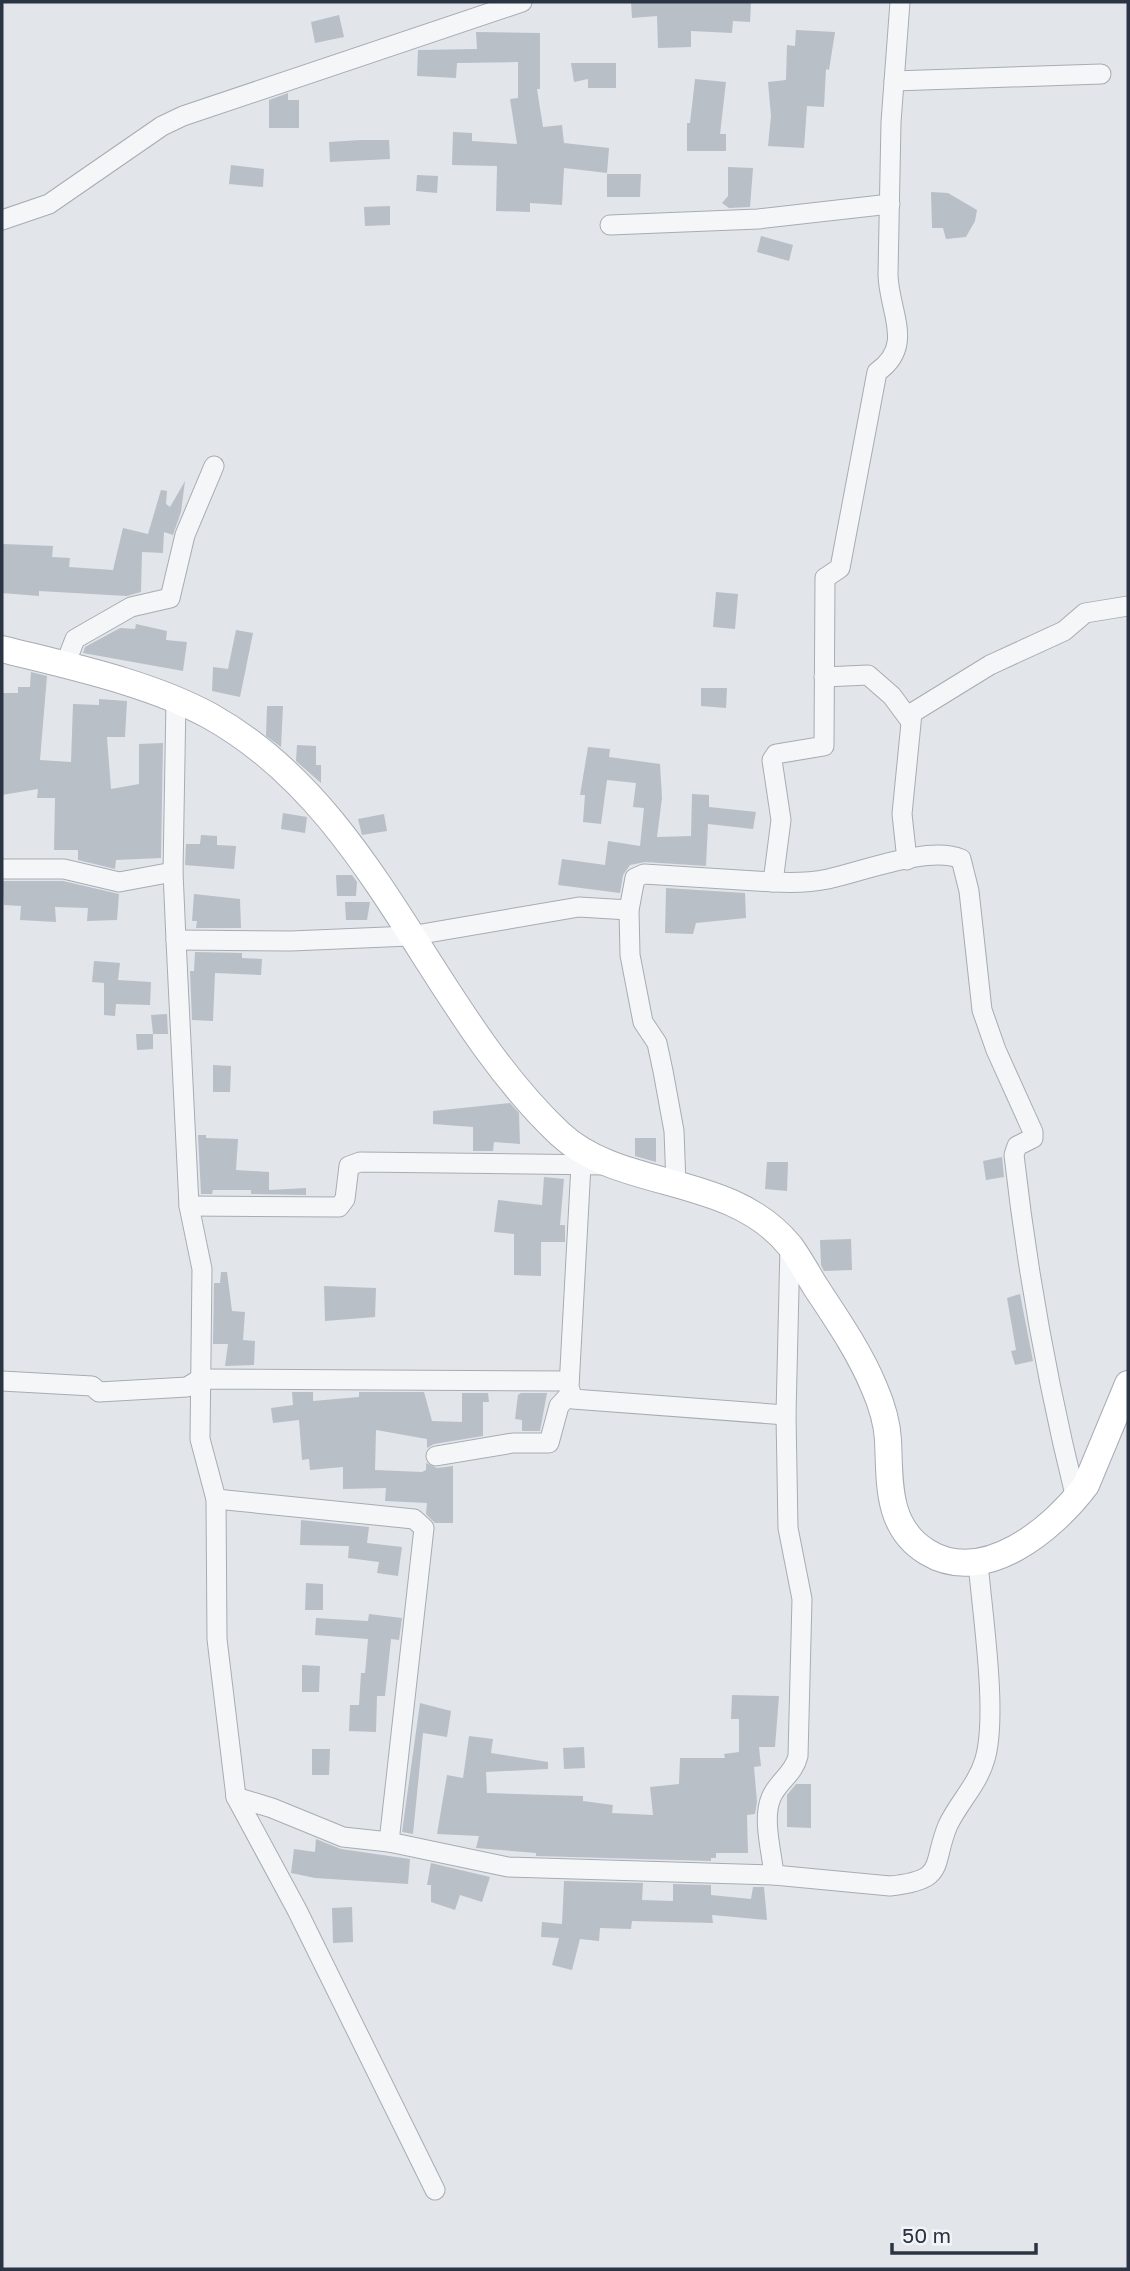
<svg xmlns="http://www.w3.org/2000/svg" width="1130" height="2271" font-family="'Golos Text',sans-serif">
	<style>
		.building { fill: #b9bfc7 }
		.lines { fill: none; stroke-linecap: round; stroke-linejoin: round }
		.street-casing { stroke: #a7acb4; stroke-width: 21 }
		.secondary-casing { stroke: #a7acb4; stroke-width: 28 }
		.street { stroke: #f5f6f8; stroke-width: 19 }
		.secondary { stroke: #fff; stroke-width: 26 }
	</style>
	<rect width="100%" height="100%" fill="#e2e5ea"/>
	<g class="building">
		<polygon points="631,2 751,3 750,22 733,21 732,33 691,31 691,47 658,48 657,16 632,18"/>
		<polygon points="339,15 344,37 315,43 311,22"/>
		<polygon points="796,30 835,32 829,70 826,69 824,107 807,106 804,148 768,146 771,116 768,82 786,80 787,45 795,46"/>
		<polygon points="476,32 540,33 540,89 537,89 543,127 562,125 564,143 609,148 607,173 564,168 562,205 530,203 530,212 496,211 497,166 452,165 453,132 472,133 472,141 517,144 510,99 518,98 518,62 457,63 456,78 417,76 418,50 477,49"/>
		<polygon points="571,63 616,63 616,88 588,88 588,79 574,82"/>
		<polygon points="695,79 726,82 720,134 726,134 726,151 687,151 687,123 690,123"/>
		<polygon points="288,93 288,100 299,100 299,128 269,128 269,100"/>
		<polygon points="360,140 389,140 390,159 330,162 329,142"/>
		<polygon points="231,165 264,169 263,187 229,184"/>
		<polygon points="728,167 753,168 750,207 729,208 722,203 728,196"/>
		<polygon points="607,174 641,174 640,197 607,197"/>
		<polygon points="417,175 438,176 437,193 416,191"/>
		<polygon points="931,192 948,193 977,210 975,221 966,237 946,239 943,228 932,228"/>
		<polygon points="390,206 390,225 365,226 364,207"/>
		<polygon points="761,236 793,245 789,261 757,252"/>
		<polygon points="185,481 181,512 173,535 164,532 163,553 142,552 141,592 127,596 39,591 39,596 2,593 3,544 53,546 52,557 70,558 69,567 113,570 123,528 148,534 161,490 167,491 166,504 170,507"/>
		<polygon points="716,592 738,594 735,629 713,627"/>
		<polygon points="136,624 167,631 166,640 187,642 183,671 83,653 85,647 120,628 135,629"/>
		<polygon points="236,630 253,633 240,697 212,691 213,667 228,669"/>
		<polygon points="31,672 47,676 40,760 71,762 73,704 99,705 99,699 127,701 125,737 107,737 111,789 139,784 139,744 163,743 161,858 116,860 115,869 78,860 78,850 54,850 55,798 37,798 38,789 2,795 3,693 18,693 18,687 30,687"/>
		<polygon points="701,688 727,688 726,708 701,706"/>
		<polygon points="267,706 283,706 281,747 266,736"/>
		<polygon points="297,745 316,746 316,765 321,765 321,783 296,761"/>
		<polygon points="588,747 610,749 609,757 660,764 662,798 657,837 691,836 692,794 709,795 709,807 756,812 753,829 708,824 706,866 645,862 630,865 623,875 620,893 558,885 562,859 605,865 608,841 640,846 644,808 633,807 636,783 607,780 601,824 583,822 585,795 580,795"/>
		<polygon points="283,813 307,817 305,833 281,829"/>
		<polygon points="384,814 387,831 362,835 358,819"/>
		<polygon points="201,835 217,836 217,845 236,846 234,869 185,865 186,844 200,844"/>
		<polygon points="336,875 352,875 357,882 356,896 337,896"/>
		<polygon points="2,881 63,881 119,894 117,920 87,921 88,908 55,907 56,922 20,920 21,906 4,905"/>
		<polygon points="666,888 745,893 746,918 696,923 693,934 665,933"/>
		<polygon points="194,894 240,899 241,928 196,928 197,921 192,921"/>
		<polygon points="345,902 370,902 367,920 346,920"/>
		<polygon points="195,952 242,953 242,958 262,959 261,975 215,973 213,1021 192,1020 190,971 194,971"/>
		<polygon points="94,961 120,963 118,980 151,982 150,1005 116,1004 115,1016 104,1015 104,983 92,982"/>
		<polygon points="167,1014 168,1034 153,1034 151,1015"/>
		<polygon points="136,1034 153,1034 153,1049 137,1050"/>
		<polygon points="213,1065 231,1066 230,1092 213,1092"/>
		<polygon points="510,1103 519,1113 520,1144 494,1142 493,1151 473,1151 473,1127 433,1124 433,1111"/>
		<polygon points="198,1135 206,1135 206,1138 238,1139 236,1170 269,1172 269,1190 306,1188 306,1195 251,1194 251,1190 213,1190 212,1194 201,1194"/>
		<polygon points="635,1138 656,1138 656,1162 635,1156"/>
		<polygon points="1002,1157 1004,1177 986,1180 983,1161"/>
		<polygon points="767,1162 788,1162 787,1191 765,1189"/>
		<polygon points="544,1177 564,1179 560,1225 565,1225 565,1242 541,1242 541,1276 514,1275 514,1234 494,1232 498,1200 542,1205"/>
		<polygon points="851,1239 852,1270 824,1271 821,1265 820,1240"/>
		<polygon points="221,1272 227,1272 232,1311 245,1312 243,1340 255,1341 254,1365 225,1366 228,1344 213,1344 214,1283 220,1283"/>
		<polygon points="324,1286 376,1288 375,1317 325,1321"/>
		<polygon points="1020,1294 1033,1361 1015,1365 1011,1351 1016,1350 1007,1298"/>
		<polygon points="292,1392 313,1392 313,1401 359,1397 359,1392 424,1392 432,1421 462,1422 462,1393 488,1393 489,1402 483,1402 483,1436 434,1444 427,1448 427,1439 376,1430 375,1470 422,1472 426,1470 426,1463 437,1468 453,1466 453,1523 435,1523 426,1514 427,1503 385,1501 386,1488 343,1489 343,1467 310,1470 309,1459 302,1460 299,1420 273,1423 271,1408 293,1405"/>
		<polygon points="521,1393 547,1393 540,1431 522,1431 522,1420 515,1419 518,1395"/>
		<polygon points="301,1520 369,1527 367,1543 402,1547 398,1576 377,1573 379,1562 348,1558 349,1546 300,1545"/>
		<polygon points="306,1583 323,1584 323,1610 305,1610"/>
		<polygon points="369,1614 402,1618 399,1640 391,1639 385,1696 377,1696 376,1732 349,1731 350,1705 359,1705 361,1673 365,1673 368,1639 315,1635 316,1618 368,1621"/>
		<polygon points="302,1665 320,1666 319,1692 302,1692"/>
		<polygon points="732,1695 779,1696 775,1747 759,1747 761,1766 754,1767 757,1802 755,1814 747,1815 748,1853 716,1853 716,1858 711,1858 711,1861 536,1856 536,1853 476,1848 479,1836 437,1834 447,1775 463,1778 469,1736 493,1739 491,1753 548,1762 548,1769 486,1772 487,1793 583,1796 583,1801 613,1805 612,1813 653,1815 650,1787 679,1784 680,1758 725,1758 724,1754 739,1752 739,1719 731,1719"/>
		<polygon points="420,1703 451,1711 447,1737 423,1733 413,1834 402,1832"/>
		<polygon points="584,1747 585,1768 564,1769 563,1748"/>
		<polygon points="312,1749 330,1749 329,1775 312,1775"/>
		<polygon points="796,1784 811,1784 811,1828 787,1827 787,1795"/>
		<polygon points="316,1839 341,1849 410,1859 408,1884 315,1878 291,1873 294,1849 315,1852"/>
		<polygon points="431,1863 490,1877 482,1902 460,1895 455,1910 431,1902 431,1885 427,1885"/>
		<polygon points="564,1881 643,1883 642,1900 673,1901 673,1884 711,1885 711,1895 751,1899 753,1887 764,1887 767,1920 712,1915 713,1923 632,1921 631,1929 600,1928 599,1941 580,1939 572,1970 552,1965 559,1938 541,1937 542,1922 562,1924"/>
		<polygon points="352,1907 353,1942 333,1943 332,1908"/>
	</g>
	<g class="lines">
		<defs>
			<g id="street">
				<polyline points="894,81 1101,74"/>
				<polyline points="2,220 49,204 162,126 183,116 522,2"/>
				<polyline points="610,225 758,219 890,204"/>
				<polyline points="65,665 75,639 131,607 170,598 185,535 214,466"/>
				<polyline points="824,677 868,675 892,696 909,719"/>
				<polyline points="176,700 173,872 176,940 189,1206 202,1269 200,1439 216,1499 217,1639 236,1797 297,1910 435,2190"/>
				<polyline points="907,860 902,814 912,713 990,665 1064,631 1085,613 1128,606"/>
				<polyline points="2,869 64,869 119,882 173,872"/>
				<path d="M773,882C792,883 809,883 828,879C861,872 930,845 961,859L969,891L982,1010L996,1050L1033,1132V1138L1017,1146L1014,1155C1027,1270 1048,1386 1076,1499"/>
				<polyline points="176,940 291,941 410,936 579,907 629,910"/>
				<polyline points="581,1165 569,1387 573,1399 786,1415"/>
				<path d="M676,1184L674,1131L663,1071L657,1043L643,1022L630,955L629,910L635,878L644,874L773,882L781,820L772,760L776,754L824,746L825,578L840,568L877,372C915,346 889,312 888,275L891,122L900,2"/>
				<polyline points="189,1206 339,1207 345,1199 349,1166 360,1162 605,1165"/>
				<polyline points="2,1381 92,1386 99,1392 187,1387 200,1379 569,1381"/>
				<polyline points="436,1456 513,1443 549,1443 559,1406 570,1394"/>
				<polyline points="216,1499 414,1519 424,1528 389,1842"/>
				<path d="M236,1797L272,1808L343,1837L389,1842L508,1867L774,1875L890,1886C948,1880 931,1865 948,1825C959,1802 978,1784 985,1759C998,1714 982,1612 978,1562"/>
				<path d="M774,1875C772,1853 762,1819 771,1798C777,1782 794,1774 798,1756L802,1599L788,1528L786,1415L790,1246"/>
			</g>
			<path id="secondary" d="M2,649C69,666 150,683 210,716C375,808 428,1010 560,1134C621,1191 731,1173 790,1246C799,1258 807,1273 815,1286C836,1318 859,1351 874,1387C881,1403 887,1422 888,1440C890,1482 886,1527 927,1552C984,1587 1053,1529 1086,1485L1128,1384"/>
		</defs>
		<use href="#street" class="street-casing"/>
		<use href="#secondary" class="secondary-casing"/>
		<use href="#street" class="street"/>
		<use href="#secondary" class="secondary"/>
	</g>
	<rect width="1130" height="2271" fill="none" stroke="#2a3442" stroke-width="7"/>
	<path d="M892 2243v10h144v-10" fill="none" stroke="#2a3442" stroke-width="3.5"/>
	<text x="902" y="2243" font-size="21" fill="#2a3442" stroke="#f2f4f7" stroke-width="5" paint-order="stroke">50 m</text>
</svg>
